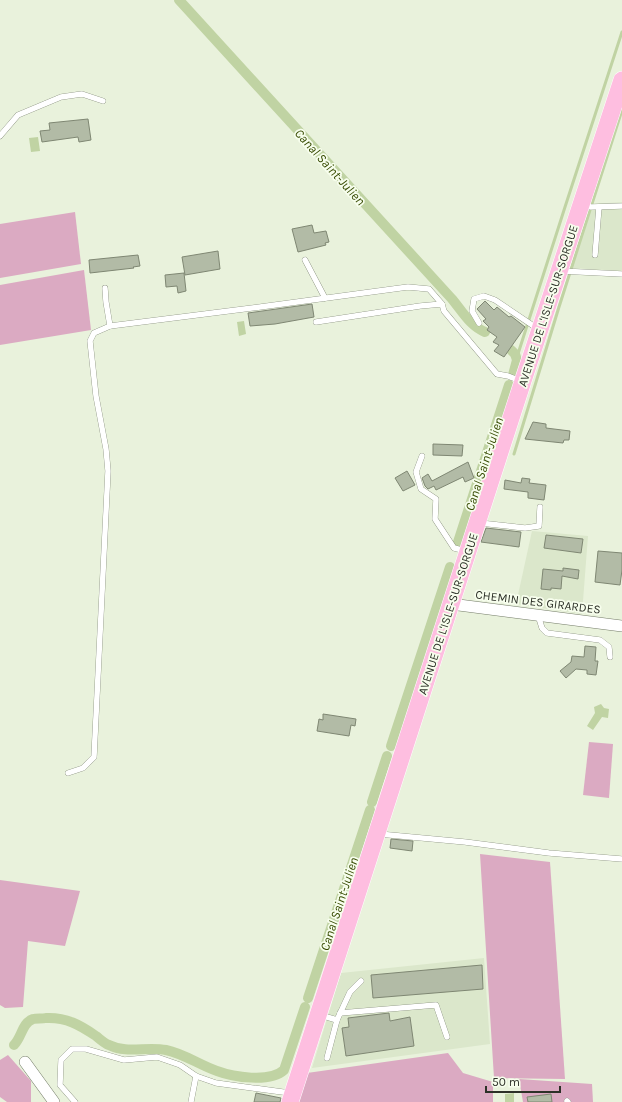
<svg xmlns="http://www.w3.org/2000/svg" width="622" height="1102" font-family="Karla,sans-serif">
	<style>
		.built { fill: #dbe7cb }
		.green { fill: #dbaac2 }
		.water { fill: #c0d3a3 }
		.lines { fill: none; stroke-linecap: round; stroke-linejoin: round }
		.stream { stroke: #c0d3a3; stroke-width: 3 }
		.canal { stroke: #c0d3a3; stroke-width: 10 }
		.building { fill: #b2bba6; stroke: #7f8773 }
		.service-casing { stroke: #747c68; stroke-width: 6 }
		.minor-casing { stroke: #747c68; stroke-width: 12 }
		.primary-casing { stroke: #fff; stroke-width: 18 }
		.service { stroke: #fff; stroke-width: 5.5 }
		.minor { stroke: #fff; stroke-width: 11 }
		.primary { stroke: #febee0; stroke-width: 17 }
		.labels { text-anchor: middle; dominant-baseline: central; stroke-width: 3.5; stroke-linejoin: round; paint-order: stroke }
		.street-label { font-size: 12px; fill: #2d3128; stroke: #f7feed }
		.water-label { font-size: 13px; font-style: italic; fill: #364a00; stroke: #f7feed }
	</style>
	<rect width="100%" height="100%" fill="#e9f2dc"/>
	<g class="built">
		<polygon points="622,202 622,271 570,268 593,204"/>
		<polygon points="532,531 588,536 582,614 516,604"/>
		<polygon points="484,958 490,1044 312,1068 341,973"/>
	</g>
	<g class="green">
		<polygon points="75,212 81,264 0,278 0,224"/>
		<polygon points="84,270 91,330 0,345 0,285"/>
		<polygon points="589,742 613,744 609,798 583,795"/>
		<polygon points="480,854 550,862 565,1079 494,1078"/>
		<polygon points="0,880 80,891 65,946 28,941 23,1007 5,1008 0,1005"/>
		<polygon points="448,1053 463,1073 493,1082 493,1102 297,1102 307,1073"/>
		<polygon points="8,1055 31,1081 31,1102 7,1102 0,1097 0,1060"/>
		<polygon points="519,1079 592,1084 593,1102 523,1102"/>
	</g>
	<g class="water">
		<polygon points="38,137 40,151 31,152 29,138"/>
		<polygon points="244,321 246,334 239,336 237,322"/>
		<polygon points="601,704 604,708 609,709 608,718 602,717 593,730 587,726 595,713 594,707"/>
		<polygon points="514,1093 514,1102 505,1102 505,1094"/>
	</g>
	<g class="lines">
		<g class="stream">
			<polyline points="517,357 565,207 622,32"/>
			<polyline points="514,454 559,307 622,110"/>
		</g>
		<g class="canal">
			<path d="M179,0L452,299C462,311 470,326 485,332"/>
			<polyline points="511,350 515,354 517,360 513,375"/>
			<polyline points="458,542 509,385"/>
			<polyline points="391,746 450,567"/>
			<polyline points="372,802 387,756"/>
			<polyline points="308,998 370,810"/>
			<path d="M14,1045C22,1037 22,1023 33,1019C37,1018 42,1019 46,1018C66,1017 80,1025 96,1036C100,1039 104,1043 109,1045C127,1054 147,1046 166,1050C185,1054 199,1065 217,1071C233,1077 270,1083 284,1070L305,1007"/>
		</g>
	</g>
	<g class="building">
		<polygon points="88,119 91,140 79,142 78,137 42,142 40,131 50,130 49,123"/>
		<polygon points="312,225 314,233 326,231 329,242 325,243 326,245 298,252 292,229"/>
		<polygon points="218,251 220,269 185,275 182,257"/>
		<polygon points="138,255 140,266 133,267 134,268 90,273 89,260"/>
		<polygon points="184,273 186,291 178,293 177,286 166,287 165,275"/>
		<polygon points="485,301 494,310 497,307 509,317 511,316 525,327 504,357 494,351 499,345 493,342 497,337 487,330 489,327 483,321 486,319 477,309"/>
		<polygon points="312,304 314,317 275,324 250,326 248,313"/>
		<polygon points="533,422 546,424 546,428 570,431 569,440 564,440 563,443 525,439"/>
		<polygon points="433,444 463,445 462,456 433,455"/>
		<polygon points="468,462 474,478 465,482 463,477 436,490 434,486 428,489 425,486 422,478 428,474 432,481"/>
		<polygon points="407,471 415,485 403,491 395,478"/>
		<polygon points="522,478 530,479 529,483 546,485 544,500 528,498 528,492 504,489 505,480 521,483"/>
		<polygon points="486,528 521,532 519,547 481,542"/>
		<polygon points="546,535 583,539 581,553 544,548"/>
		<polygon points="598,551 622,553 622,570 620,585 595,582"/>
		<polygon points="563,568 579,570 578,579 562,576 561,589 551,588 551,590 541,589 543,569 563,571"/>
		<polygon points="585,646 596,647 595,661 598,661 596,675 587,674 587,670 576,669 566,678 560,671 571,662 572,656 584,657"/>
		<polygon points="323,714 356,719 355,726 351,725 349,736 317,731 319,719 323,720"/>
		<polygon points="391,839 413,841 412,851 390,848"/>
		<polygon points="482,965 483,989 373,998 371,975"/>
		<polygon points="389,1013 390,1021 410,1017 414,1046 346,1056 342,1028 349,1027 348,1018"/>
		<polygon points="256,1093 281,1098 280,1102 254,1102"/>
		<polygon points="551,1094 552,1102 528,1102 527,1097"/>
	</g>
	<g class="lines">
		<defs>
			<g id="service">
				<polyline points="0,136 18,115 61,97 82,94 103,101"/>
				<polyline points="582,205 591,207 622,206"/>
				<polyline points="595,255 599,207"/>
				<polyline points="305,260 325,298"/>
				<polyline points="560,271 622,274"/>
				<polyline points="316,322 420,306 442,304 444,311 497,374 508,376 521,381"/>
				<polyline points="479,323 472,311 474,299 484,296 495,300 538,329"/>
				<polyline points="110,326 260,307 408,287 429,289 442,304"/>
				<polyline points="422,456 416,472 421,489 436,499 435,519 454,548 466,551"/>
				<polyline points="480,523 525,528 539,526 540,507"/>
				<polyline points="538,615 542,628 547,633 600,640 609,647 610,657"/>
				<polyline points="68,773 83,768 94,757 108,471 106,449 96,396 90,341 94,333 110,326 106,302 105,288"/>
				<polyline points="379,834 465,842 549,853 622,859"/>
				<polyline points="340,1013 436,1005 447,1037"/>
				<polyline points="320,1015 337,1020 350,992 361,981"/>
				<polyline points="327,1058 337,1020"/>
				<polyline points="567,1101 568,1102"/>
				<polyline points="75,1102 60,1085 61,1060 72,1049 86,1049 124,1060 157,1057 180,1065 196,1076 216,1083 290,1093"/>
				<polyline points="191,1102 196,1076"/>
			</g>
			<g id="minor">
				<polyline points="451,604 622,626"/>
				<polyline points="25,1062 54,1102"/>
			</g>
			<polyline id="primary" points="290,1102 523,381 622,80"/>
		</defs>
		<use href="#service" class="service-casing"/>
		<use href="#minor" class="minor-casing"/>
		<use href="#primary" class="primary-casing"/>
		<use href="#service" class="service"/>
		<use href="#minor" class="minor"/>
		<use href="#primary" class="primary"/>
	</g>
	<g class="labels">
		<g class="street-label">
			<text transform="translate(548 306) rotate(-72)">AVENUE DE L'ISLE-SUR-SORGUE</text>
			<text transform="translate(538 602) rotate(7)">CHEMIN DES GIRARDES</text>
			<text transform="translate(448 614) rotate(-72)">AVENUE DE L'ISLE-SUR-SORGUE</text>
		</g>
		<g class="water-label">
			<text transform="translate(330 167) rotate(48)">Canal Saint-Julien</text>
			<text transform="translate(484 464) rotate(-72)">Canal Saint-Julien</text>
			<text transform="translate(339 904) rotate(-72)">Canal Saint-Julien</text>
		</g>
	</g>
	<path d="M486 1086v6h74v-6" fill="none" stroke="#2d3128" stroke-width="2"/>
	<text x="492" y="1086" font-size="12" fill="#2d3128" stroke="#f7feed" stroke-width="3" paint-order="stroke">50 m</text>
</svg>
